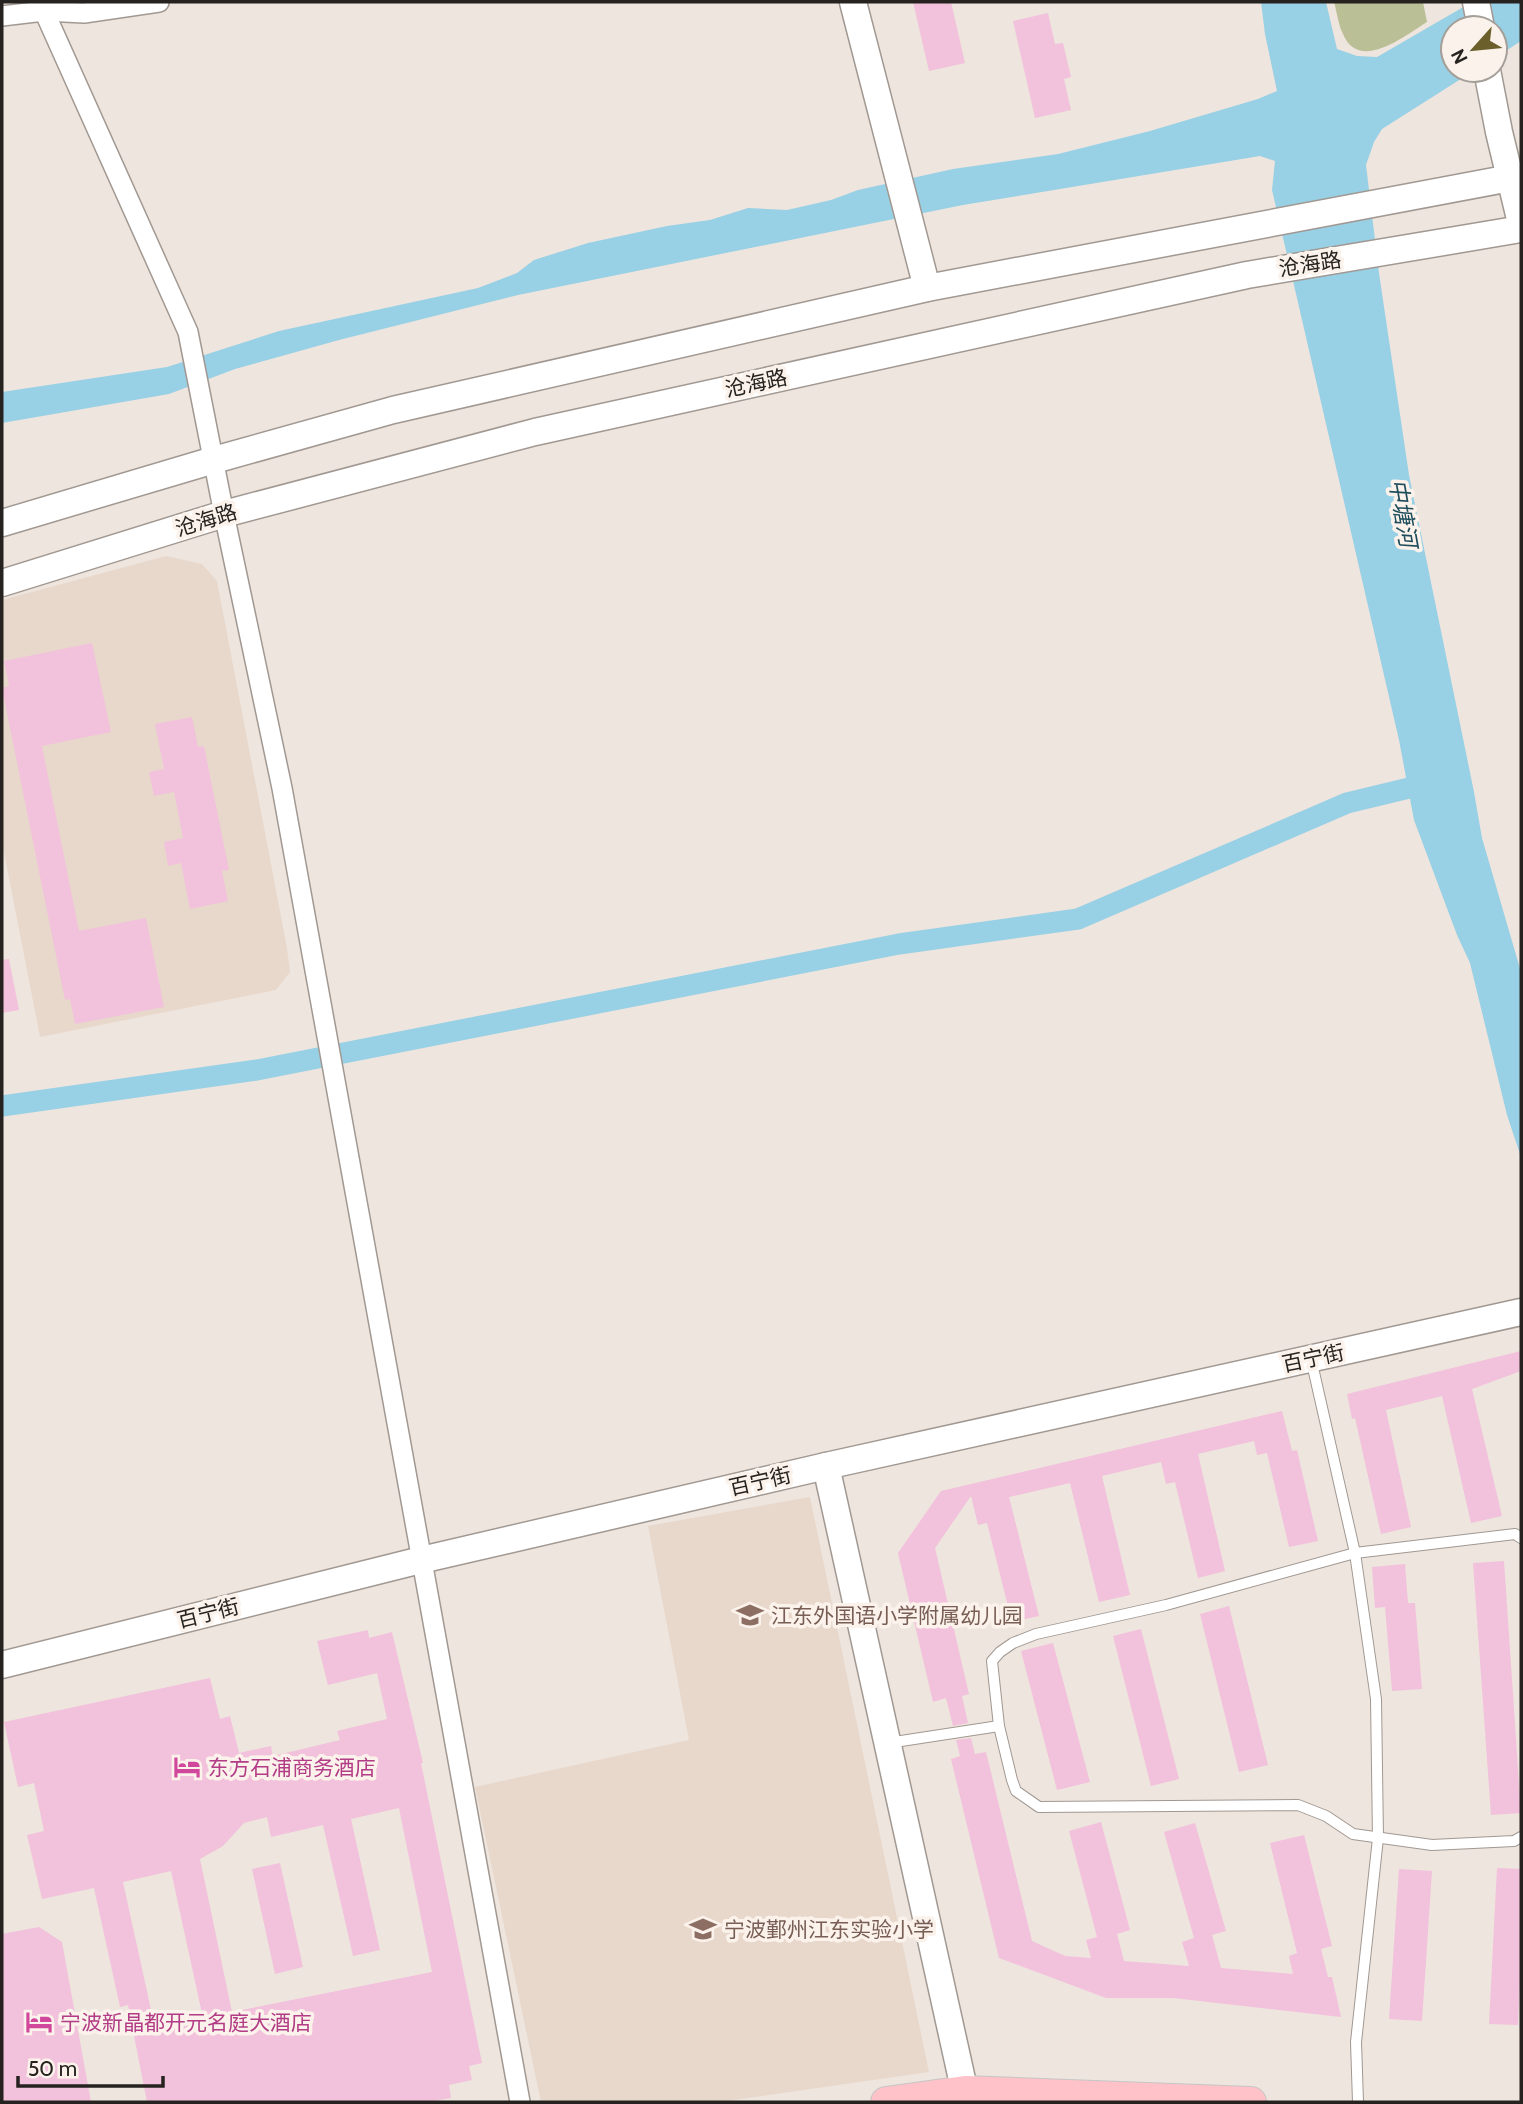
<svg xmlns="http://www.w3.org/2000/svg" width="1523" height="2104" font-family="Cabin,'Noto Sans SC',sans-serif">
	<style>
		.built { fill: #e8d8cc }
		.green { fill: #bbbf95 }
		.water { fill: #98d0e5 }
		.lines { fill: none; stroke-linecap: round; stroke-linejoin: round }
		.canal { stroke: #98d0e5; stroke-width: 21 }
		.building { fill: #f2c1db; fill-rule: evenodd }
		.lane-casing { stroke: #a19892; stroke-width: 12 }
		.street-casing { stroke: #a19892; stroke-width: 22 }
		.secondary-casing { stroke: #a19892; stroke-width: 29 }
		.primary-casing { stroke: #c6c6c5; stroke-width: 32 }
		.lane { stroke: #fff; stroke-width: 10 }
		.street { stroke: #fff; stroke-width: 19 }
		.secondary { stroke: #fff; stroke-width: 26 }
		.primary { stroke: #fec2c8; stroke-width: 30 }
		.labels { text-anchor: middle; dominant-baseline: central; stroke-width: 7; stroke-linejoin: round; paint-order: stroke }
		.street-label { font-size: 21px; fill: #25221f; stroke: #fbf2eb }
		.education-label { font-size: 21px; fill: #785e54; stroke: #fbf2eb; text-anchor: start }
		.hotel-label { font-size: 21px; fill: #b23c85; stroke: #fbf2eb; text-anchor: start }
		.water-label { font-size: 23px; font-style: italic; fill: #1d4c5b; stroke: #fbf2eb }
	</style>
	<rect width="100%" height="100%" fill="#eee5de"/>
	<g class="built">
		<polygon points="166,556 202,564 217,581 287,948 290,972 276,990 40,1037 2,842 2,600"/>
		<polygon points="810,1497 929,2072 720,2102 541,2102 475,1787 689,1740 648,1526"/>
	</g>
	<path class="green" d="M1334,2H1423L1427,22C1406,35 1359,73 1343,34C1338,24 1337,12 1334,2Z"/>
	<polygon class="water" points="1261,2 1326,2 1337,49 1357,56 1377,57 1472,2 1521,2 1521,41 1495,58 1495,28 1453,28 1453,70 1475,70 1382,129 1374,142 1366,165 1379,273 1409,475 1474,792 1482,838 1521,972 1521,1157 1507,1115 1470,963 1457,935 1414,820 1399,740 1272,190 1275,161 1260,156 963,205 518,295 339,340 235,369 169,394 2,423 2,392 167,367 279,331 478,288 517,273 534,260 588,243 667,226 710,220 748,208 787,210 831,200 858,190 953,169 1058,154 1150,131 1258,99 1277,91 1265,34"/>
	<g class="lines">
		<polyline class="canal" points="2,1106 257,1070 899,944 1078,919 1347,803 1434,782"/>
	</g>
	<g class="building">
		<polygon points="913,2 951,2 965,63 929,71"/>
		<polygon points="1048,13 1055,44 1063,43 1071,77 1064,79 1071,110 1035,118 1013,21"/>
		<polygon points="92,643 111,732 42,746 79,931 146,918 164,1007 75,1024 70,999 65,1000 2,688 9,686 4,661"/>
		<polygon points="192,717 198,747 204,746 229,870 222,871 228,901 190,909 181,863 168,866 164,842 183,838 174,792 154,796 149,772 164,769 155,724"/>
		<polygon points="9,959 19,1010 2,1013 2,960"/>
		<polygon points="1521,1351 1521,1371 1472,1389 1502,1516 1471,1523 1442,1396 1386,1410 1411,1527 1381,1534 1355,1418 1352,1419 1347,1394"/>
		<polygon points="1282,1411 1292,1451 1297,1450 1318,1541 1289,1547 1267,1453 1257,1455 1254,1441 1198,1454 1225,1571 1198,1578 1175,1482 1166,1484 1161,1462 1102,1476 1130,1595 1099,1602 1070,1483 1009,1497 1039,1616 1012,1622 987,1523 978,1525 971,1496 935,1548 969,1694 962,1696 968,1723 953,1726 946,1698 933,1702 898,1553 941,1491"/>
		<polygon points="1504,1561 1521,1813 1491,1815 1473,1563"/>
		<polygon points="1405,1564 1408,1603 1415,1603 1422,1689 1392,1691 1385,1607 1375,1608 1372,1567"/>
		<polygon points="1229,1606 1268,1765 1239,1772 1200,1614"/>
		<polygon points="1141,1629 1179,1779 1151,1786 1113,1636"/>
		<path d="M368,1630L369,1638L392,1632L423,1763H421L482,2063L469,2066L472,2080L449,2085L451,2098L427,2102H147L128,2005L120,2007L94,1888L42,1899L27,1835L44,1831L34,1783L18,1787L4,1722L210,1678L220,1719L230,1716L239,1753L271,1746L273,1756L340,1740L337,1731L387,1719L377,1673L328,1685L317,1641ZM399,1808L432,1972L232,2012L200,1859L223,1846L244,1823L267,1817L271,1837L323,1825L353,1956L380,1950L351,1819ZM171,1871L203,2018L155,2028L123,1882Z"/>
		<polygon points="1053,1643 1090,1782 1057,1790 1021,1651"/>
		<polygon points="971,1738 975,1754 986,1752 1032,1941 1065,1956 1091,1958 1086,1940 1097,1937 1069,1831 1101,1822 1130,1930 1117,1934 1124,1961 1189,1966 1182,1942 1194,1938 1164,1832 1195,1823 1226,1931 1212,1935 1221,1968 1293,1974 1289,1956 1297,1953 1270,1843 1304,1835 1332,1946 1321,1949 1328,1977 1332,1977 1341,2017 1173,1998 1106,1998 999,1958 951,1759 960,1756 956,1740"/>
		<polygon points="280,1863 303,1967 275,1974 252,1869"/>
		<polygon points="1497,1868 1521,1869 1521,1960 1518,2025 1489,2024"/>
		<polygon points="1399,1869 1432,1871 1422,2021 1389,2019"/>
		<polygon points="39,1927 62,1942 91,2102 2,2102 2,1934"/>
	</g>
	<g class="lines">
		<defs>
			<g id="lane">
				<polyline points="1311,1359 1355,1553 1376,1699 1378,1838 1356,2042 1358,2102"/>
				<polyline points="1521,1538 1515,1534 1355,1553 1166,1605 1036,1634 1013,1643 1000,1652 992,1661 999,1726 1012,1780 1016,1791 1039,1807 1298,1805 1326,1816 1353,1834 1432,1845 1514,1841 1521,1837"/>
				<polyline points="888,1743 999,1726"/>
			</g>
			<g id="street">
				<polyline points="40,2 188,332 224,514 282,788 520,2102"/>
				<polyline points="2,16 44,11 84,13 159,2"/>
			</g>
			<g id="secondary">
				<polyline points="853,2 927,288"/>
				<polyline points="1476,2 1481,28"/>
				<polyline points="1487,70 1499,132 1521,223"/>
				<polyline points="2,523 214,460 393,410 927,288 1521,176"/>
				<polyline points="2,583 224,514 535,432 1247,275 1521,229"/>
				<polyline points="826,1466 967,2102"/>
				<polyline points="2,1665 421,1560 826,1466 1521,1312"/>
			</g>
			<polyline id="primary" points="886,2102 965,2091 1251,2102"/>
		</defs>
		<use href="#lane" class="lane-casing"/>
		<use href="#street" class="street-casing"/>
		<use href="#secondary" class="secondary-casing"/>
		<use href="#primary" class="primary-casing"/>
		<use href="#lane" class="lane"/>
		<use href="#street" class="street"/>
		<use href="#secondary" class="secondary"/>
		<use href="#primary" class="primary"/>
	</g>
	<defs>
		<symbol id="school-bare" viewBox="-9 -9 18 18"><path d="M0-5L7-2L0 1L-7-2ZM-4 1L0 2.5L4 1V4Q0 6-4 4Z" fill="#8d6e63" stroke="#fbf2eb" stroke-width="2.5" paint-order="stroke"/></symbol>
		<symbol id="hotel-bare" viewBox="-9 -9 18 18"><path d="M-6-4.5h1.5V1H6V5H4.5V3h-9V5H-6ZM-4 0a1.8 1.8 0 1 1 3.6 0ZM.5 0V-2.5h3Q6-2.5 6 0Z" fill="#d1479c" stroke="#fbf2eb" stroke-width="2.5" paint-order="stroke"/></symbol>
	</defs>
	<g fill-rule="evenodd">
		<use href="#school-bare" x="731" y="1596" width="38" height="38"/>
		<use href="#hotel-bare" x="168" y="1748" width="38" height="38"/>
		<use href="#school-bare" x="684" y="1910" width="38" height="38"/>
		<use href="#hotel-bare" x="20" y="2003" width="38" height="38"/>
	</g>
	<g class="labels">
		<g class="street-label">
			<text transform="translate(1310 264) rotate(-9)">沧海路</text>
			<text transform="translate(756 383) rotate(-12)">沧海路</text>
			<text transform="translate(206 520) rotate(-17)">沧海路</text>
			<text transform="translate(1313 1358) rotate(-12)">百宁街</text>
			<text transform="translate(760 1481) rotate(-13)">百宁街</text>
			<text transform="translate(208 1613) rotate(-14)">百宁街</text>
		</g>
		<g class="education-label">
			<text x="771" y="1615">江东外国语小学附属幼儿园</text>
			<text x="724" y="1929">宁波鄞州江东实验小学</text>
		</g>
		<g class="hotel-label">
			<text x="208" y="1767">东方石浦商务酒店</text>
			<text x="60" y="2022">宁波新晶都开元名庭大酒店</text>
		</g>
		<g class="water-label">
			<text transform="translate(1403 513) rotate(80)">中塘河</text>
		</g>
	</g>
	<rect width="1523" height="2104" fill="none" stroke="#25221f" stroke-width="7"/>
	<g transform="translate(1474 49) rotate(243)"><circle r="33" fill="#fbf2eb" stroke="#a59f99" stroke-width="2"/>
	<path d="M0-5L12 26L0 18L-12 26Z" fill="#6b602c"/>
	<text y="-10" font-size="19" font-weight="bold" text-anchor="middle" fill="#25221f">N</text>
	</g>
	<path d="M18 2076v10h145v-10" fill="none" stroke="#25221f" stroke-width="3.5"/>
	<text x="28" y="2076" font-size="21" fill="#25221f" stroke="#fbf2eb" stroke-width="5" paint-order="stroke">50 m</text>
</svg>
